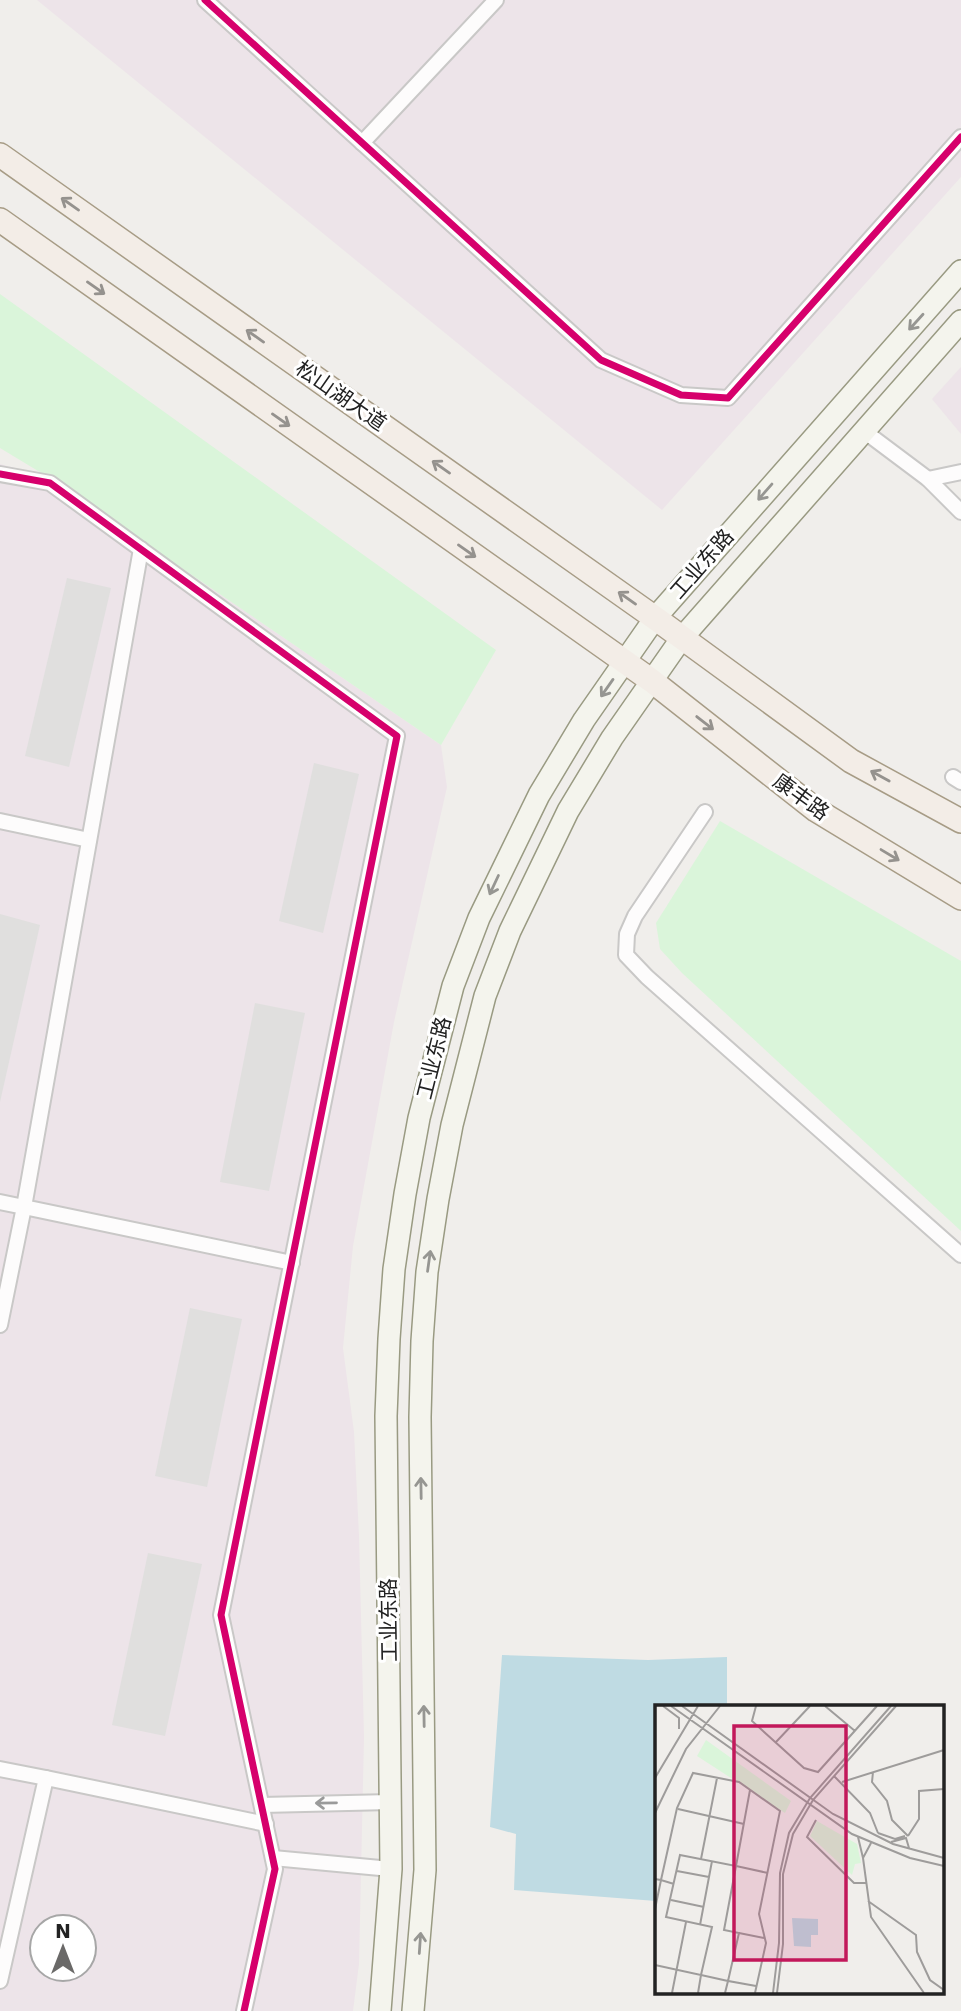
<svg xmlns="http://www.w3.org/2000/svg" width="961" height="2011" font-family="'DejaVu Sans','Noto Sans SC',sans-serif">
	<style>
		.industrial { fill: #ede4e9; fill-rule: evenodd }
		.park { fill: #daf5da }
		.parking { fill: #e0dfde }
		.water { fill: #bfdbe3 }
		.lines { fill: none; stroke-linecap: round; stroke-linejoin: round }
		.street-casing { stroke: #c9c8c7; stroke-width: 18 }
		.secondary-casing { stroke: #999a82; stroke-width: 24 }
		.primary-casing { stroke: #a79c86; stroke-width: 26 }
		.street { stroke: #fdfcfc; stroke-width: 14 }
		.secondary { stroke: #f4f4ed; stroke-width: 21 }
		.primary { stroke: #f3ede7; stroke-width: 23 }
		.cycleway-casing { stroke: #fff; stroke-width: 11 }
		.cycleway { stroke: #d6006c; stroke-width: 7 }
		.oneway { stroke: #95928e }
		.oneway2 { stroke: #969692 }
		.oneway3 { stroke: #9a9a9a }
		.labels { text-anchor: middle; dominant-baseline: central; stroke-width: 6; stroke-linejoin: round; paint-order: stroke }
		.street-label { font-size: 21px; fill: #222; stroke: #fff }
		.inset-road { fill: none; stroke: #9e9c9b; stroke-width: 2 }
		.view { fill: #c2185b; fill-opacity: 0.15; stroke: #c2185b; stroke-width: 3.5 }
		.inset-edge { fill: none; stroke: #222; stroke-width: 3.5 }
	</style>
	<rect width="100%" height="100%" fill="#f0eeeb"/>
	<g class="industrial">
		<polygon points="37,0 961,0 961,177 662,510"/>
		<polygon points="961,367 961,434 932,399"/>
		<path d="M0,464L48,477L441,745L447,787L394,1022L353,1246L343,1348L354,1432L359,1536L364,1737L359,1964L353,2011H0ZM42,1927H84V1969H42Z"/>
	</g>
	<g class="park">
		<polygon points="0,294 496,650 441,745 48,477 0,448"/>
		<polygon points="720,821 961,961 961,1231 682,973 660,949 656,923"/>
	</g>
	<g class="parking">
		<polygon points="67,578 111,588 69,767 25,756"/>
		<polygon points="314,763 359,774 323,933 279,921"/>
		<polygon points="0,914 40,925 0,1102"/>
		<polygon points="255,1003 305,1013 269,1191 220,1182"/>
		<polygon points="190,1308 242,1319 207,1487 155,1476"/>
		<polygon points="148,1553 202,1564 165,1736 112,1725"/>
	</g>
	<polygon class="water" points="502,1655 648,1660 727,1657 727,1706 656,1706 656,1901 514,1890 516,1834 490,1827"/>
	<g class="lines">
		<defs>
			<g id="street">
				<polyline points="205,0 601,360 681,395 728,398 961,137"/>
				<polyline points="362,143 496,0"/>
				<polyline points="864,431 928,479 961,512"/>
				<polyline points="0,474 50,483 397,736 221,1615 275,1869 244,2011"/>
				<polyline points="928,479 961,472"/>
				<polyline points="141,549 24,1207 292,1263"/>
				<polyline points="953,777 961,782"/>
				<polyline points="705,812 635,916 627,934 626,955 647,977 961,1255"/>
				<polyline points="0,821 89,840"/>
				<polyline points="0,1202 24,1207 0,1325"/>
				<polyline points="0,1769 46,1778 0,1981"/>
				<polyline points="46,1778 266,1824"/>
				<polyline points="262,1805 391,1802"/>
				<polyline points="273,1858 391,1869"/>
			</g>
			<g id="secondary">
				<polyline points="380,2011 391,1869 386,1416 389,1339 394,1269 405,1194 419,1118 453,986 479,918 539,795 584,720 655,618 961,271"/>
				<polyline points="413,2011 425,1870 420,1417 422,1341 427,1272 438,1199 452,1125 485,996 510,931 568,811 612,738 681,639 961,321"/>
			</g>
			<g id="primary">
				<polyline points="0,155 655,618 851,761 961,821"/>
				<polyline points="0,220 652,681 816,810 961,898"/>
			</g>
		</defs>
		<use href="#street" class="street-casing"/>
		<use href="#secondary" class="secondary-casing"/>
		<use href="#primary" class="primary-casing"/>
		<use href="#street" class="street"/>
		<use href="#secondary" class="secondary"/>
		<use href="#primary" class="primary"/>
		<defs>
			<g id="cycleway">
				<polyline points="205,0 601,360 681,395 728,398 961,137"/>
				<polyline points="0,474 50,483 397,736 221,1615 275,1869 244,2011"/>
			</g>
		</defs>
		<use href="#cycleway" class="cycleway-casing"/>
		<use href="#cycleway" class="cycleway"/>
	</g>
	<defs><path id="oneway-shaft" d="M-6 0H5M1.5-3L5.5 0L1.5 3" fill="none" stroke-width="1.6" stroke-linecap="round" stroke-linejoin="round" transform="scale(1.75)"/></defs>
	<g class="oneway">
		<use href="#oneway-shaft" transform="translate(70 204) rotate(-145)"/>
		<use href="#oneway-shaft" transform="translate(96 288) rotate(35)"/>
		<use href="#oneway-shaft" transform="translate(255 336) rotate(-145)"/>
		<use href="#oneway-shaft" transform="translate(281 420) rotate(35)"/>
		<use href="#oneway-shaft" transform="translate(441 467) rotate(-145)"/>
		<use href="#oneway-shaft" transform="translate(467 551) rotate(35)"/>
		<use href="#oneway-shaft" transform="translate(627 598) rotate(-145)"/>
		<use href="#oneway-shaft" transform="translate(705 723) rotate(38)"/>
		<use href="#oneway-shaft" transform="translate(880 776) rotate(-151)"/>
		<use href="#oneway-shaft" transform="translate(890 855) rotate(31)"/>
	</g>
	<g class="oneway2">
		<use href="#oneway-shaft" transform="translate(916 322) rotate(132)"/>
		<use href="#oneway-shaft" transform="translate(765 492) rotate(131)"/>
		<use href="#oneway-shaft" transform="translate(607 688) rotate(125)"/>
		<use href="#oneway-shaft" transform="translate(494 885) rotate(115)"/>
		<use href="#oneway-shaft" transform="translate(429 1261) rotate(-82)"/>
		<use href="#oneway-shaft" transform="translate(421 1488) rotate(-91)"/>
		<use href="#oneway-shaft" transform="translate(424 1716) rotate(-91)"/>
		<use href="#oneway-shaft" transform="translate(420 1943) rotate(-86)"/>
	</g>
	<use class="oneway3" href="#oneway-shaft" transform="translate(326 1803) rotate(179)"/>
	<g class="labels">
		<g class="street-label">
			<text transform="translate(341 396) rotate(35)">松山湖大道</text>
			<text transform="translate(702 564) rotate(-49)">工业东路</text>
			<text transform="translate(801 797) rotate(36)">康丰路</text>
			<text transform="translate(434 1058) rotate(-76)">工业东路</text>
			<text transform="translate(389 1620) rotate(-91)">工业东路</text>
		</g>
	</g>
	<g transform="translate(655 1705)">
		<rect width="289" height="289" fill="#f0eeeb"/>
		<path d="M51,35L136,96L130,108L42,51ZM162,116L202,139L206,158L200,159L197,170L155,131Z" fill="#daf5da"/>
		<path d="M137,213L163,214V230H156V242L139,241Z" fill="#bfdbe3"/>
		<path class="inset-road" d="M8,1L24,13V24M16,1L197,129L255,153L289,161M27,1L178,109L238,139L289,153M101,1L97,16L149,63L163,67L222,1M170,1L200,26M121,37L155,1M218,67L217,77L232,96L237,115L253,131M179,71L215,108L223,128M0,73L43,1M187,77L289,45M95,85L81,161L113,168M23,104L89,119M0,108L31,44L65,1M161,115L152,132L199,178H211M223,128L240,134L250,131M253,131L264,114V86L289,84M203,132L208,153L216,138M236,137L251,133L254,143M25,150L81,161L69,225L84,228L73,276L46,270L57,222L11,212ZM208,153L216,212L269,288M46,154L62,73M22,166L54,172M0,174L6,175L22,103L38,68L84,77L125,106L104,209L111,238L100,288M16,195L49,202M213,196L261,230L262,247L275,275L289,285M0,204L6,175L19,179M45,220L57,156M84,228L109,233M0,260L46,270L43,288M17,288L31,217M70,288L73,276L101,281M118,288L124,238L125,168L134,128L155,93L236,1M122,288L128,239V169L138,129L158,95L241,1"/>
		<path class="view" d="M79,21H191V255H79Z"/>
		<rect width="289" height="289" class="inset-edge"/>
	</g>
	<g transform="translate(63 1948)"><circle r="33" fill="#ffffff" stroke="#a7a7a7" stroke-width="2"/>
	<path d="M0-5L12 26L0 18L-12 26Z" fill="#6a6968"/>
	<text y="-10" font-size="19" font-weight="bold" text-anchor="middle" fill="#222222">N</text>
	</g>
</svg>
